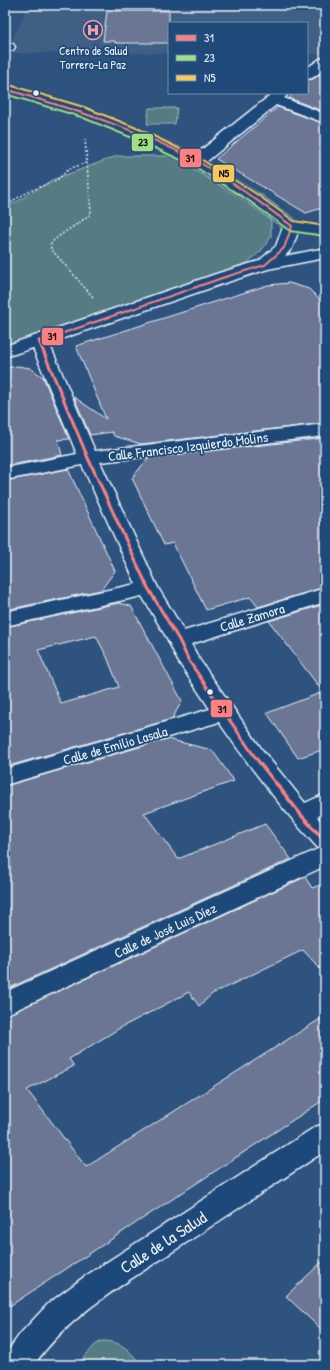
<svg xmlns="http://www.w3.org/2000/svg" width="330" height="1370" font-family="'Patrick Hand',sans-serif">
	<style>
		.built { fill: #405e85 }
		.green { fill: #547c83; stroke: #9eb6be }
		.building { fill: #6b7694; stroke: #e8f1f8; fill-rule: evenodd }
		.lines { fill: none; stroke-linecap: round; stroke-linejoin: round }
		.minor-casing { stroke: #e8f1f8; stroke-width: 3 }
		.path { stroke: #e8f1f8; stroke-width: 1.5; stroke-dasharray: 2 2; stroke-linecap: butt }
		.minor { fill: #1f4a7a; fill-rule: evenodd }
		.bus-1-far2-casing { stroke: #1f4a7a; stroke-width: 4 }
		.bus-1-far1-casing { stroke: #1f4a7a; stroke-width: 6 }
		.bus-1-casing { stroke: #1f4a7a; stroke-width: 6 }
		.bus-2-casing { stroke: #1f4a7a; stroke-width: 4 }
		.bus-3-casing { stroke: #1f4a7a; stroke-width: 4 }
		.bus-1-far2 { stroke: #ff8080; stroke-width: 2 }
		.bus-1-far1 { stroke: #ff8080; stroke-width: 3 }
		.bus-1 { stroke: #ff8080; stroke-width: 3.5 }
		.bus-2 { stroke: #a2df82; stroke-width: 2 }
		.bus-3 { stroke: #f9c85a; stroke-width: 2 }
		.bus-dot { fill: #e8f1f8; stroke: #1f4a7a; stroke-width: 1.5 }
		.labels { text-anchor: middle; dominant-baseline: central; stroke-width: 3.5; stroke-linejoin: round; paint-order: stroke }
		.far-poi-label { font-size: 12px; fill: #e8f1f8; stroke: #1f4a7a }
		.street-label { font-size: 14px; fill: #e8f1f8; stroke: #1f4a7a }
		.near-street-label { font-size: 17px; fill: #e8f1f8; stroke: #1f4a7a }
		.line-badge { stroke: #1f4a7a; stroke-width: 1.5 }
		.pale-badge-label { font-size: 11px; text-anchor: middle; font-weight: bold; fill: #111 }
	</style>
	<rect width="100%" height="100%" fill="#2e537f"/>
	<filter id="ink" filterUnits="userSpaceOnUse"><feTurbulence type="fractalNoise" baseFrequency=".025" numOctaves="2"/><feDisplacementMap in="SourceGraphic" scale="8" xChannelSelector="R" yChannelSelector="G"/><feConvolveMatrix kernelMatrix="1 2 1 2 8 2 1 2 1" color-interpolation-filters="sRGB"/></filter>
	<g filter="url(#ink)">
		<polygon class="built" points="27,6 325,8 325,54 307,54 307,23 169,23 169,53 5,53 21,23"/>
		<g class="green">
			<polygon points="149,108 177,108 175,124 147,124"/>
			<polygon points="117,156 171,156 259,209 271,221 271,237 261,251 247,263 5,346 5,209 52,180"/>
			<path d="M102,1341C123,1341 129,1351 142,1365H77L95,1345Z"/>
		</g>
		<g class="building">
			<polygon points="107,11 169,11 169,43 115,43 115,41 103,41"/>
			<polygon points="325,71 325,112 289,98 294,93 307,93 307,80 313,79"/>
			<polygon points="278,107 325,124 325,207 306,213 216,159"/>
			<polygon points="289,283 309,289 325,305 325,423 141,444 114,436 112,432 90,435 74,397 106,419 76,346 268,285"/>
			<polygon points="18,366 30,368 43,377 69,439 58,440 62,455 5,466 5,368"/>
			<polygon points="325,438 325,587 258,607 250,597 206,610 173,543 164,545 132,478 148,458"/>
			<polygon points="68,469 115,571 101,590 5,610 5,481"/>
			<path d="M119,603L131,606L182,701L172,719L5,767V627ZM96,636L107,657L119,687L61,704L38,650Z"/>
			<polygon points="325,604 325,749 298,758 267,713 323,692 269,621"/>
			<polygon points="167,739 212,750 234,781 144,813 178,859 265,824 291,859 5,990 5,786"/>
			<polygon points="305,877 312,888 325,883 325,974 303,950 212,994 199,1006 189,992 120,1028 69,1059 74,1066 27,1090 86,1167 325,1016 325,1099 5,1309 5,1016"/>
			<polygon points="325,1259 325,1333 286,1296"/>
		</g>
		<g class="lines">
			<defs>
				<g id="minor">
					<polygon points="5,42 13,44 15,47 13,50 5,50"/>
					<polygon points="325,58 325,69 312,78 307,79 307,68 320,59"/>
					<path d="M5,85L88,109L142,131L195,155L273,93H289L284,98L325,114V123L276,105L206,162L258,194L297,222L325,226V236L298,232L292,248L285,256L325,248V258L268,269L231,281L49,343L95,451L325,424V436L100,462L158,588L184,631L325,588V602L191,644L199,659L263,751L305,803L325,794V813L317,817L325,826V866L5,1015V992L320,848L317,847C281,808 249,766 219,722L5,785V769L210,709L178,661L168,640L142,596L5,626V612L136,584L82,465L5,480V468L77,454L33,348L5,357V346L219,273L259,261L276,246L283,227L246,200L191,165L132,137L78,115L5,94Z"/>
					<path d="M325,1124V1151C275,1184 225,1217 175,1250C124,1284 70,1314 34,1365H5V1355L20,1334L48,1304L84,1277L315,1127Z"/>
				</g>
			</defs>
			<use href="#minor" class="minor-casing"/>
			<g class="path">
				<path d="M85,139L91,213C79,225 63,231 51,243V249L93,297"/>
				<polyline points="5,208 14,200 30,191 57,180 69,169 88,162"/>
			</g>
			<use href="#minor" class="minor"/>
			<defs>
				<path id="bus-1-far2" d="M5,89C75,110 146,131 209,168C238,186 265,206 292,226L284,248L265,265L225,277L46,339"/>
				<polyline id="bus-1-far1" points="49,338 39,341 88,458 148,588 179,640 189,661 255,757 276,784"/>
				<polyline id="bus-1" points="276,783 301,815 325,841"/>
				<polyline id="bus-2" points="5,94 81,117 135,139 194,166 249,201 290,231 324,236"/>
				<polyline id="bus-3" points="6,84 84,107 139,129 199,158 255,193 294,221 325,226"/>
			</defs>
			<use href="#bus-1-far2" class="bus-1-far2-casing"/>
			<use href="#bus-1-far1" class="bus-1-far1-casing"/>
			<use href="#bus-1" class="bus-1-casing"/>
			<use href="#bus-2" class="bus-2-casing"/>
			<use href="#bus-3" class="bus-3-casing"/>
			<use href="#bus-1-far2" class="bus-1-far2"/>
			<use href="#bus-1-far1" class="bus-1-far1"/>
			<use href="#bus-1" class="bus-1"/>
			<use href="#bus-2" class="bus-2"/>
			<use href="#bus-3" class="bus-3"/>
		</g>
	</g>
	<defs>
		<symbol id="hospital-ring" viewBox="-11 -11 22 22"><circle r="9.5" fill="#1f4a7a" stroke="#ff9aa2" stroke-width="1.5"/><path d="M-5-5h3v3.5h4V-5h3V5h-3V1.5h-4V5h-3Z" fill="#ff9aa2"/></symbol>
	</defs>
	<g fill-rule="evenodd">
		<use href="#hospital-ring" x="82" y="19" width="22" height="22"/>
	</g>
	<g class="bus-dot">
		<circle cx="36" cy="93" r="3.5"/>
		<circle cx="210" cy="692" r="3.5"/>
	</g>
	<g class="labels">
		<g class="far-poi-label">
			<text x="93" y="50">Centro de Salud<tspan x="93" dy="14">Torrero-La Paz</tspan></text>
		</g>
		<g class="street-label">
			<text transform="translate(188 446) rotate(-7)">Calle Francisco Izquierdo Molins</text>
			<text transform="translate(252 617) rotate(-17)">Calle Zamora</text>
			<text transform="translate(115 745) rotate(-16)">Calle de Emilio Lasala</text>
			<text transform="translate(165 930) rotate(-25)">Calle de José Luis Díez</text>
		</g>
		<g class="near-street-label">
			<text transform="translate(163 1242) rotate(-33)">Calle de la Salud</text>
		</g>
	</g>
	<g class="line-badge">
		<rect x="131" y="133" width="23" height="19" rx="4" fill="#a2df82"/>
		<rect x="179" y="148" width="23" height="20" rx="4" fill="#ff8080"/>
		<rect x="212" y="164" width="23" height="19" rx="4" fill="#f9c85a"/>
		<rect x="41" y="327" width="23" height="19" rx="4" fill="#ff8080"/>
		<rect x="210" y="699" width="23" height="19" rx="4" fill="#ff8080"/>
	</g>
	<g class="pale-badge-label">
		<text x="143" y="146">23</text>
		<text x="190" y="162">31</text>
		<text x="224" y="177">N5</text>
		<text x="52" y="340">31</text>
		<text x="222" y="713">31</text>
	</g>
	<rect width="330" height="1370" fill="none" stroke="#1f4a7a" stroke-width="20"/>
	<rect x="10" y="10" width="310" height="1350" fill="none" stroke="#e8f1f8" stroke-width="1.5" filter="url(#ink)"/>
	<rect x="168" y="22" width="140" height="72" fill="#1f4a7a" stroke="#6f8dac"/>
	<rect x="176" y="35" width="20" height="6" fill="#ff8080" stroke="#6f8dac"/>
	<text x="204" y="42" font-size="12" fill="#e8f1f8">31</text>
	<rect x="176" y="55" width="20" height="6" fill="#a2df82" stroke="#6f8dac"/>
	<text x="204" y="62" font-size="12" fill="#e8f1f8">23</text>
	<rect x="176" y="75" width="20" height="6" fill="#f9c85a" stroke="#6f8dac"/>
	<text x="204" y="82" font-size="12" fill="#e8f1f8">N5</text>
</svg>
